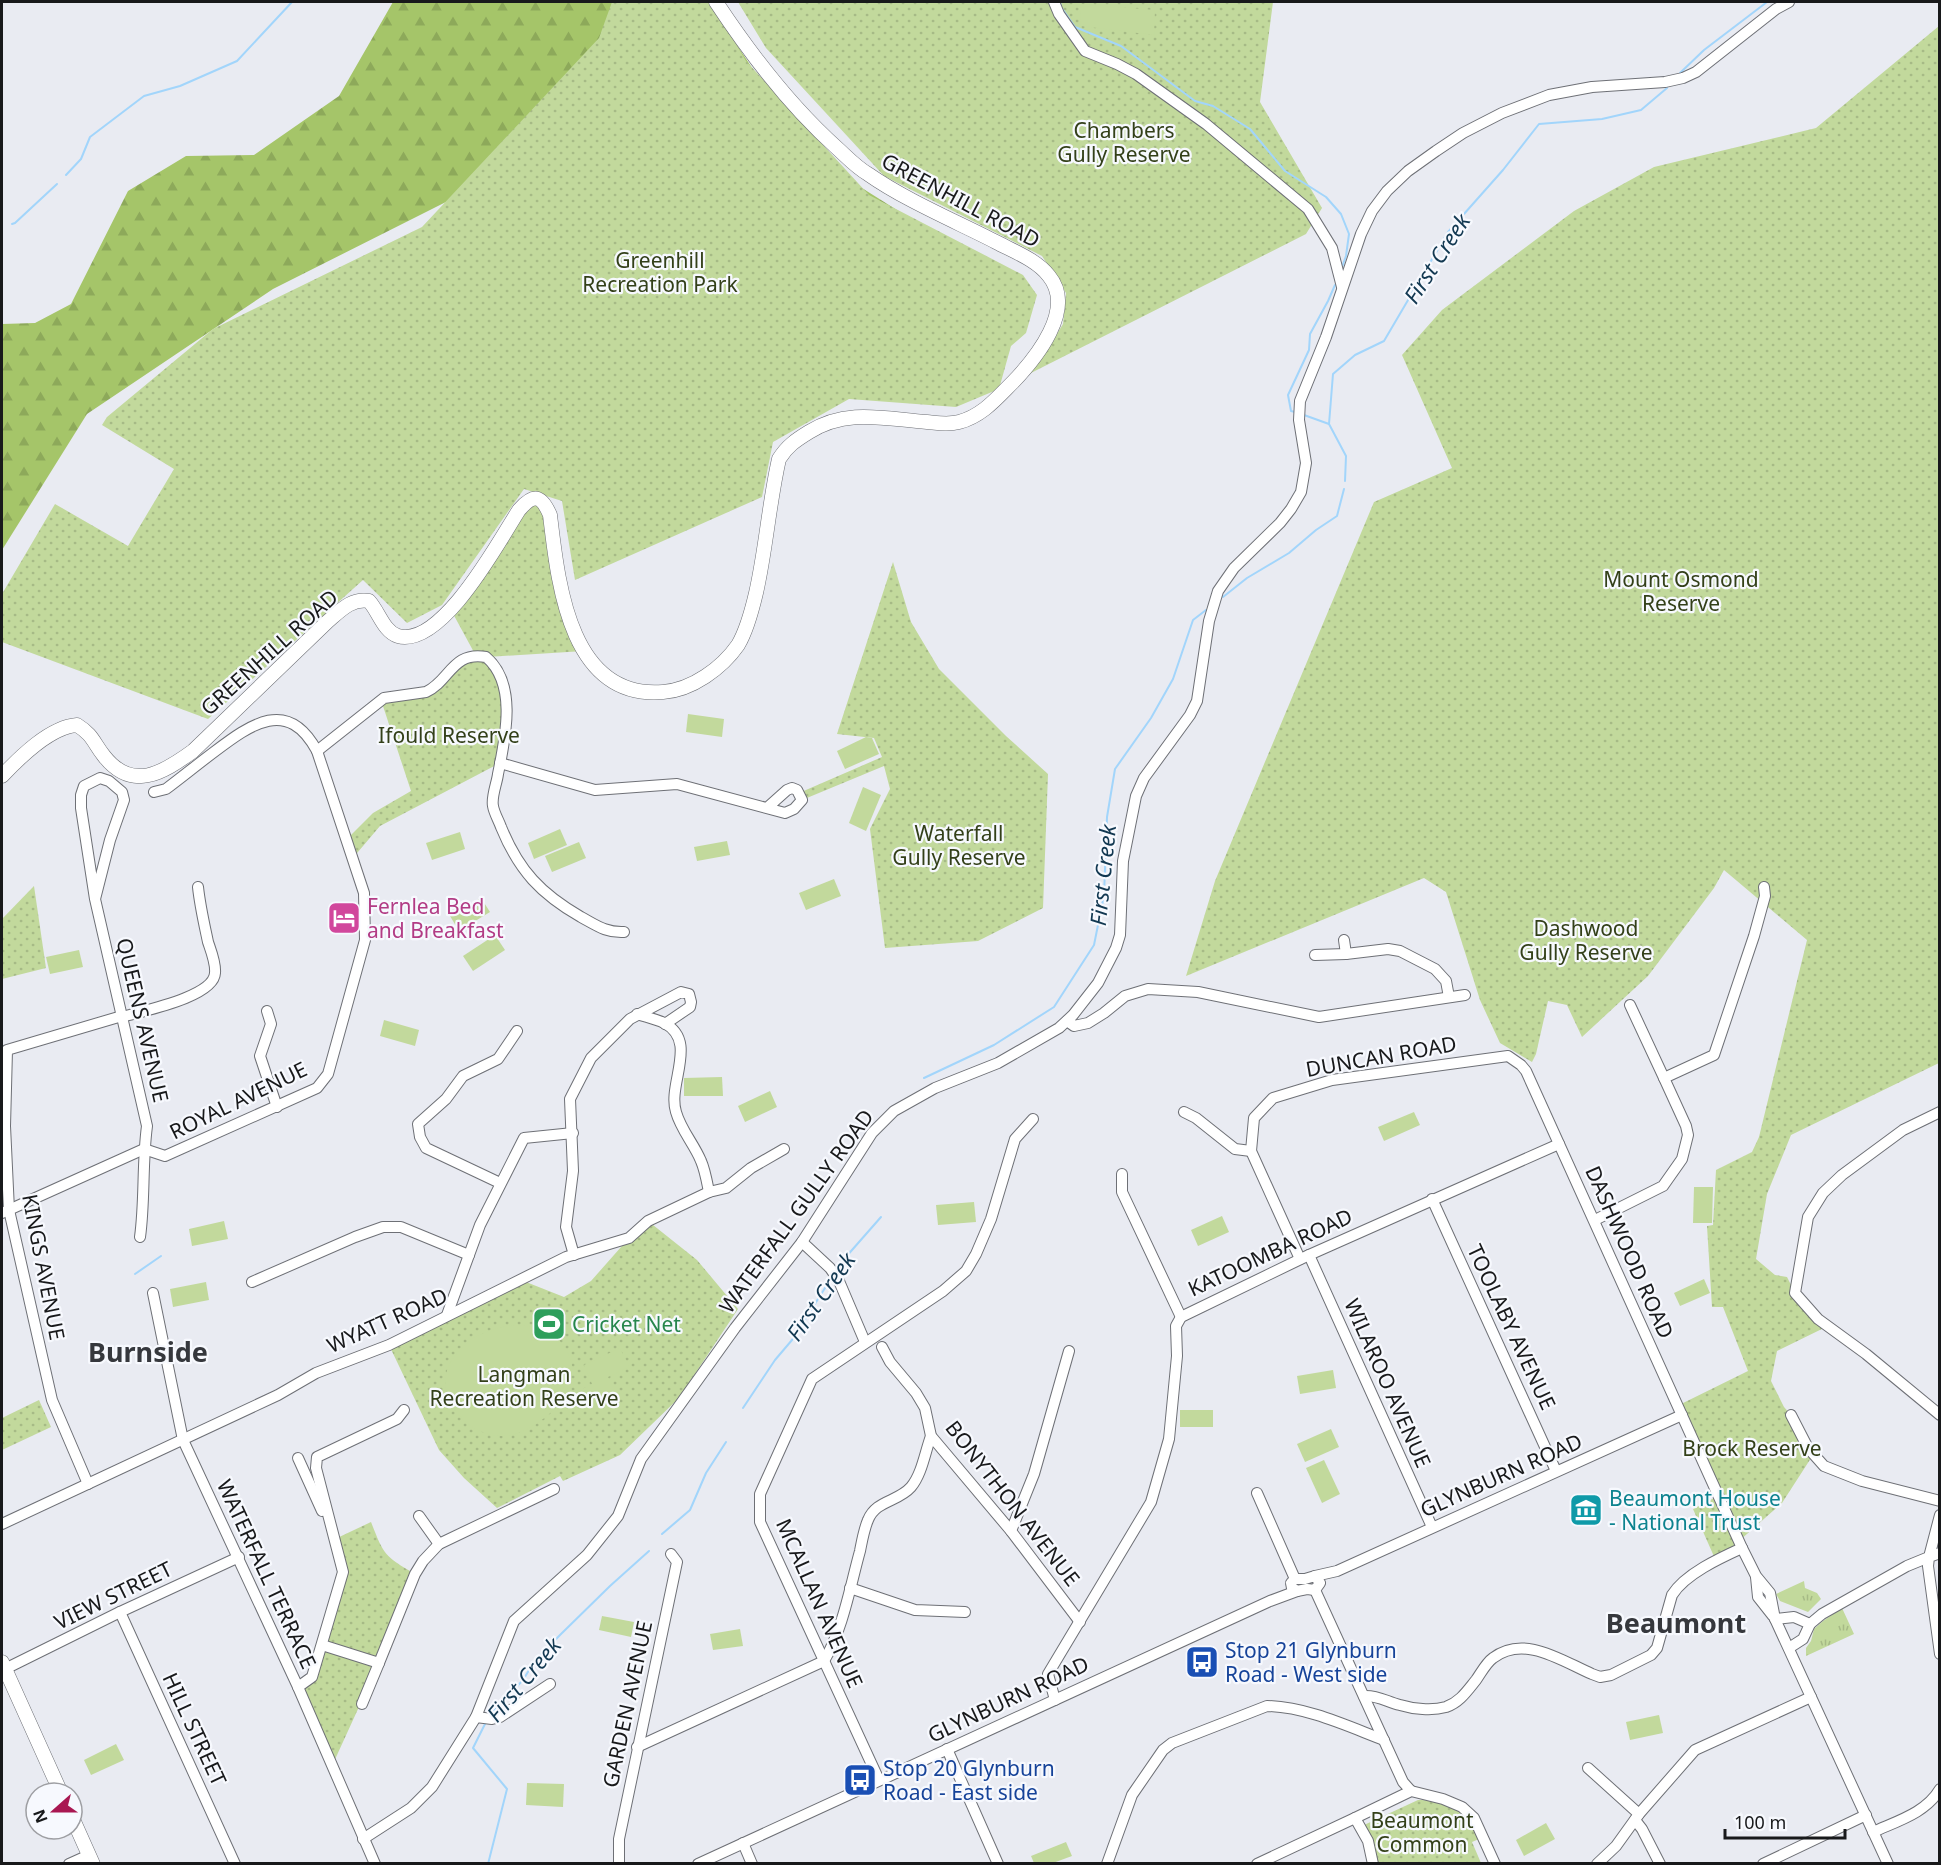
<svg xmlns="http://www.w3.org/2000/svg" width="1941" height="1865" font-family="'Noto Sans',sans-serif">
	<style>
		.grass { fill: url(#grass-tufts) }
		.forest { fill: url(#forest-firs) }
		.park { fill: url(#park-dots) }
		.pitch { fill: #c2d99c }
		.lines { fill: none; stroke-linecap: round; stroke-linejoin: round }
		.stream { stroke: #a2d5fb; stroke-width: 2 }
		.minor-casing { stroke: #6e7076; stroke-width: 12 }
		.major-casing { stroke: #6e7076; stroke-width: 15 }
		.minor { stroke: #fff; stroke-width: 10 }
		.major { stroke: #fff; stroke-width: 14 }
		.labels { text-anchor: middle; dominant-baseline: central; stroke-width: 4.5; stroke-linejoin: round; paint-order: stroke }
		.park-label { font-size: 21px; fill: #334019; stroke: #f7f9fe }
		.street-label { font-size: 21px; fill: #18191b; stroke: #f7f9fe }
		.hotel-label { font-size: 21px; fill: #b23c85; stroke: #f7f9fe; text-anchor: start }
		.leisure-label { font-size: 21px; fill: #27864d; stroke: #f7f9fe; text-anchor: start }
		.culture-label { font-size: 21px; fill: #0d838f; stroke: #f7f9fe; text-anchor: start }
		.transit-label { font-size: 21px; fill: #164399; stroke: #f7f9fe; text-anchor: start }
		.water-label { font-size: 22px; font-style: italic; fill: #123851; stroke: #f7f9fe }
		.district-label { font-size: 27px; font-weight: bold; fill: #36383d; stroke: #f7f9fe }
	</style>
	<defs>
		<pattern id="grass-tufts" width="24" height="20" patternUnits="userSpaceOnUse" patternTransform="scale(1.5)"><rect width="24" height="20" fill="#c2d99c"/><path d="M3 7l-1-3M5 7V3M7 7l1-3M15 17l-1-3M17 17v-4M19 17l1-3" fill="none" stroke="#a6ba86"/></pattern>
		<pattern id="forest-firs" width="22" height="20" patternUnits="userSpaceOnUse" patternTransform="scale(1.5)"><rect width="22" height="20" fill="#a5c569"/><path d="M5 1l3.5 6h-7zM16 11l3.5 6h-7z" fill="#8da95a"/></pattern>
		<pattern id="park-dots" width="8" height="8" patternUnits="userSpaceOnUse" patternTransform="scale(1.5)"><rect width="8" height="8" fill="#c2d99c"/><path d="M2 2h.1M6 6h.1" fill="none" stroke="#a6ba86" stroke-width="1.8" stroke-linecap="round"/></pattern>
	</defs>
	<rect width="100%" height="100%" fill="#e9ebf2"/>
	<g class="grass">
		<polygon points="1804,1581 1805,1588 1817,1593 1821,1599 1808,1612 1780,1601 1776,1594"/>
		<polygon points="1842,1608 1854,1634 1806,1656 1806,1648 1811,1641 1814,1629 1823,1621"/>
	</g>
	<polygon class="forest" points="393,2 708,2 811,156 1021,288 585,132 273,289 87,414 2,550 2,324 35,323 71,304 128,191 186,156 254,155 339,96"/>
	<g class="park">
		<polygon points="612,2 711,2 746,61 869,195 1023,275 1037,295 1026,333 1011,346 999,389 956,407 849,399 773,442 762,497 575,580 562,501 524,489 442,605 407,623 363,580 208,719 2,642 2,594 55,504 128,546 174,469 102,425 107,417 213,329 422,227 599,38"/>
		<polygon points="738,2 1273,2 1260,102 1322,208 1306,234 1027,375 1047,350 1063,324 1066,293 1042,256 884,176 766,48"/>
		<polygon points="1939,26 1939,1063 1791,1135 1767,1194 1756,1259 1775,1275 1787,1277 1795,1293 1828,1326 1777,1351 1771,1381 1784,1407 1791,1415 1813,1455 1782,1503 1739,1541 1742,1548 1716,1561 1693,1509 1718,1496 1677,1406 1748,1371 1723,1307 1712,1307 1707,1226 1713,1225 1716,1170 1752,1152 1759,1137 1807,940 1724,870 1714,888 1648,976 1582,1037 1567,1005 1548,1001 1536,1054 1532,1062 1500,1043 1480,1000 1446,892 1424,878 1186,976 1215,881 1374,502 1452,468 1402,355 1442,310 1574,211 1654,167 1816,128"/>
		<polygon points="527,501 545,503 559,578 584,651 487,657 504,691 500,763 380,826 352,859 346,840 373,813 411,791 381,700 426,692 476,656 451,610"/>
		<polygon points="893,562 911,622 939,669 1006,736 1048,774 1043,908 978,941 885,948 870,829 890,789 884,766 802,800 799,793 882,757 874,738 837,734"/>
		<polygon points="34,886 46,968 2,979 2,919"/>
		<polygon points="648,1221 697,1260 738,1309 679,1398 620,1455 563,1481 560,1476 497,1508 464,1478 439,1450 389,1345 521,1280 564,1297 591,1281 629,1238"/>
		<polygon points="39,1400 51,1427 2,1450 2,1418"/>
		<path d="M371,1522C384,1555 384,1556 415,1574L379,1663L332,1766L298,1687L312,1677L343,1572L335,1539Z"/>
		<path d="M1418,1800C1435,1800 1460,1807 1470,1822C1474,1827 1476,1834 1479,1839L1472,1842L1481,1863H1378L1373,1845L1364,1825Z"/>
	</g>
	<g class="pitch">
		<polygon points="1080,4 1155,10 1154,35 1081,26"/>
		<polygon points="688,714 724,719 722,737 686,732"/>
		<polygon points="866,737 872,738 879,754 845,769 837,751"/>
		<polygon points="863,787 881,795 866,831 849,823"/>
		<polygon points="560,829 567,845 534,859 528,843"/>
		<polygon points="460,832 465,849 432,860 426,843"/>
		<polygon points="727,841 730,855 697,861 694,847"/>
		<polygon points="579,842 586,858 552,872 545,856"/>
		<polygon points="834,879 841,896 806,910 799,893"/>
		<polygon points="481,898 490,912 459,931 450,916"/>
		<polygon points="495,935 505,950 473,971 463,956"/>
		<polygon points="79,950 83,967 50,974 46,957"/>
		<polygon points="384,1020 419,1030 415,1046 380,1036"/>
		<polygon points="722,1077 723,1096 684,1096 684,1078"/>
		<polygon points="770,1091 777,1107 745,1122 738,1106"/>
		<polygon points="1414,1112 1420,1125 1384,1141 1378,1127"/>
		<polygon points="1694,1187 1713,1187 1712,1223 1693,1223"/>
		<polygon points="974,1202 976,1222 938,1225 936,1205"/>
		<polygon points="1222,1216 1229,1232 1198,1246 1191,1230"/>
		<polygon points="224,1221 228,1239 192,1246 189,1229"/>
		<polygon points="1704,1279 1710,1293 1680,1306 1674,1293"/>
		<polygon points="206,1282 209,1300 173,1307 170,1289"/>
		<path d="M558,1314L562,1322L546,1330C559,1337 569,1350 572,1366C573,1371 570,1378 568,1383C567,1390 566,1395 562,1400C550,1417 522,1437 501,1436C460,1434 426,1386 458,1352C465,1345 470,1339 479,1335C500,1326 515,1322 536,1328V1326Z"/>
		<polygon points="620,1348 629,1367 608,1377 617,1395 581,1412 572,1394 592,1384 584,1365"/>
		<polygon points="1333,1370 1336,1388 1300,1394 1297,1376"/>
		<rect x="1180" y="1410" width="33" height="17"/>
		<polygon points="1331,1429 1339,1447 1305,1462 1297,1444"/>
		<polygon points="1324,1460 1340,1494 1322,1503 1306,1468"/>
		<polygon points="602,1616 634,1622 631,1637 599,1630"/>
		<polygon points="740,1629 743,1646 713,1650 710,1634"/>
		<polygon points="1659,1715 1663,1733 1630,1740 1626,1722"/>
		<polygon points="116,1744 124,1760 91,1775 84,1760"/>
		<polygon points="527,1783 564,1784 563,1807 526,1805"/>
		<polygon points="1546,1823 1555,1839 1524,1856 1516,1840"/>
		<polygon points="1066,1842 1072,1856 1053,1863 1034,1863 1031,1856"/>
	</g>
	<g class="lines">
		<g class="stream">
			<polyline points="1060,2 1061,7 1075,27 1121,46 1195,101 1213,106 1250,129 1285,171 1326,197 1341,214 1349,234 1346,256 1342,267"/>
			<polyline points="1680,73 1704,50 1767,2"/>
			<polyline points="66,175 81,159 90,137 144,96 180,86 237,61 292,2"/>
			<polyline points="12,224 15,223 57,184"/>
			<polyline points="1295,412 1291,411 1288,395 1309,350 1310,334 1328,301 1335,285"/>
			<polyline points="1304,415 1329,424"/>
			<polyline points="1345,481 1346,456 1329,424 1333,374 1355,355 1384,341 1448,232 1503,170 1539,124 1602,119 1641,110 1667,88"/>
			<polyline points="1223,597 1247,578 1289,553 1316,530 1337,516 1344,489"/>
			<polyline points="924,1078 994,1045 1054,1007 1094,945 1104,895 1107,817 1115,769 1151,718 1173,679 1193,620 1206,610"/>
			<polyline points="837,1270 845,1258 881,1217"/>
			<polyline points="135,1274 161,1256"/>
			<polyline points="743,1408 775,1360 792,1340 832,1277"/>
			<polyline points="662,1534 690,1510 706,1473 726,1442"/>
			<polyline points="490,1715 523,1680 534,1662 560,1635 610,1586 649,1551"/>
			<polyline points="486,1722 473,1748 507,1789 488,1864"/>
		</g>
		<defs>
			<g id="minor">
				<polyline points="1054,2 1059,14 1085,51 1117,64 1136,74 1206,124 1308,209 1332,248 1342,287"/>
				<path d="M317,751L384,698L426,692C450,681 452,651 486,657C518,684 505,739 498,774C497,783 491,797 493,806C494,813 499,821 501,827C519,871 541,894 581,917C596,925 606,933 624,932"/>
				<polyline points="500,763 595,790 677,784 785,813 794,809 802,800 797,790 792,788 787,790 768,807"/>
				<path d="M95,899L110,840L124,800L122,792L109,781L100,778L84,786L81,795V808L95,899L147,1126C142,1163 145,1201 140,1237"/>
				<polyline points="1344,940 1346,954"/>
				<polyline points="1315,955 1346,954 1388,949 1400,951 1435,969 1446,981 1449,997"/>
				<polyline points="1630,1005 1664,1078"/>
				<polyline points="267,1011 271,1024 260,1056 277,1107"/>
				<path d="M637,1014C646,1017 656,1019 664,1023C699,1041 667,1084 676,1112C681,1130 694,1144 701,1161C705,1170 707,1182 709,1192"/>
				<path d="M122,1017C142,1011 214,997 215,973C216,963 211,951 208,942C204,923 200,906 198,887"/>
				<polyline points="1067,1021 1074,1026 1088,1023 1104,1013 1125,996 1148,989 1198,992 1319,1017 1465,995"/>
				<polyline points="1184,1112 1196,1118 1235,1149 1251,1151"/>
				<polyline points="1940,1112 1903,1130 1842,1175 1823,1193 1808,1217 1795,1293 1818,1319 1866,1354 1940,1415"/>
				<polyline points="1122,1174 1122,1192 1181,1317"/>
				<polyline points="500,1183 426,1148 420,1137 418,1124 446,1099 463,1076 498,1059 517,1031"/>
				<polyline points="1432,1199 1556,1471"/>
				<path d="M2,1213L144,1149L165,1156L317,1088L328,1074L365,940L364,893L317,751C288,697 251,724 214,752C198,764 182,777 166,789L154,792"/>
				<polyline points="1595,1220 1663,1186 1682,1159 1688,1135 1686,1126 1664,1078 1714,1055 1754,936 1765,896 1764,887"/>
				<polyline points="802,1242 830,1268 839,1281 865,1342"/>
				<polyline points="574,1255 566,1227 573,1171 570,1099 591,1058 630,1019 681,992 689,994 691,1002 690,1007 665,1024"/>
				<polyline points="1309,1255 1432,1527"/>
				<polyline points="1300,1259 1251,1151 1254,1118 1273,1098 1332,1080 1508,1056 1521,1065 1526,1071 1742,1548 1756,1576 1770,1593 1775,1619 1888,1864"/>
				<polyline points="252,1282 355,1237 383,1227 401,1227 469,1255"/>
				<polyline points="153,1293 183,1440 298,1687 375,1864"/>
				<polyline points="447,1315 480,1225 524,1138 573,1133"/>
				<polyline points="882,1347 890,1362 916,1393 925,1408 931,1436 1011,1531 1080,1622"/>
				<polyline points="1791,1415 1808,1448 1824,1466 1862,1481 1940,1501"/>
				<polyline points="298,1458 322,1511"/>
				<polyline points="88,1484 52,1400 9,1210 5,1126 7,1050 122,1016"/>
				<polyline points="1257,1493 1295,1579"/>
				<polyline points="419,1516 439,1544"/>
				<polyline points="2,1524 278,1395 316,1373 389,1345 566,1257 629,1238 648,1221 709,1192 726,1188 751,1168 784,1149"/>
				<polyline points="1011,1531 1034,1474 1069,1351"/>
				<polyline points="1940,1553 1929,1557 1928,1566 1940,1654"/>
				<polyline points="1315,1576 1337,1571 1682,1415"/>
				<polygon points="1315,1576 1320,1583 1315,1590 1307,1589 1297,1591 1292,1588 1291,1583 1295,1579 1305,1579"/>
				<polyline points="1756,1577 1758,1597 1773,1616"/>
				<polyline points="850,1588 915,1610 965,1612"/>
				<polyline points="1315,1590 1403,1782 1411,1791"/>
				<polyline points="120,1612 235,1864"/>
				<polyline points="1775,1619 1794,1617 1810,1624"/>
				<polyline points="322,1645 379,1663 415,1574 423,1561 439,1544 554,1489"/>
				<polyline points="1789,1648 1803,1639 1810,1624 1822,1614 1907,1566 1929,1557 1940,1515"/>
				<polyline points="5,1669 120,1612 239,1557"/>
				<polyline points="298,1687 312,1677 343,1572 316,1468 317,1457 397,1419 404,1410"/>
				<path d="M1364,1696C1378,1695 1387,1702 1400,1705C1413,1709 1432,1711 1446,1707C1460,1702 1467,1691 1476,1680C1481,1673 1486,1663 1493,1658C1524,1634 1562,1661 1592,1674L1600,1677L1611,1675L1651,1655L1657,1648L1672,1595C1685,1574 1720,1558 1742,1548"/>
				<polyline points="1055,1700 1048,1674 1151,1502 1169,1439 1177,1356 1176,1326 1181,1317 1309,1255 1559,1144"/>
				<polyline points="362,1704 379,1663"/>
				<polyline points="476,1717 492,1719 500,1717 550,1684"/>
				<path d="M637,1747L824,1661C843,1629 850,1587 860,1551C862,1541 864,1529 868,1520C876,1500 898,1502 911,1487C922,1474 925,1452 931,1436"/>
				<polyline points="947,1749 998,1864"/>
				<polyline points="1588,1768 1639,1814"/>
				<polyline points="879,1780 760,1522 760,1494 812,1379 943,1291 966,1271 976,1254 991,1219 1015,1139 1033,1119"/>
				<polyline points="1635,1820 1642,1829 1660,1864"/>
				<path d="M1873,1832C1897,1821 1926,1813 1940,1789"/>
				<polyline points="363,1839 411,1808 432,1787 476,1717 514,1621 587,1555 618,1516 641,1459 735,1328 802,1242 872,1133 894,1111 935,1088 998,1063 1059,1028 1073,1015 1098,983 1116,948 1120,935 1123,861 1136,796 1144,778 1190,715 1197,701 1209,621 1218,591 1234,568 1280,523 1291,509 1301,492 1306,463 1299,420 1300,401 1326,337 1361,234 1372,211 1387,191 1408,171 1436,151 1463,133 1502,113 1549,95 1592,87 1665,82 1683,78 1696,72 1776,9 1789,2"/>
				<polyline points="743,1843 752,1864"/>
				<polyline points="69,1864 89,1855"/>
				<polyline points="619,1864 619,1839 677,1562 671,1554"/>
				<polyline points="698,1864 1270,1601 1297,1591"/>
				<path d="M1107,1864L1132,1795L1163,1750L1172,1743L1267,1706C1307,1707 1347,1726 1384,1740"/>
				<polyline points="1257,1864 1355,1818"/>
				<polyline points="1373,1864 1368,1841 1355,1818 1411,1791 1443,1799 1462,1807 1474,1818 1495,1864"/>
				<polyline points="1597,1864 1616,1846 1639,1814 1695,1750 1811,1697"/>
				<polyline points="1763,1864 1866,1815"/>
			</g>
			<g id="major">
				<path d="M2,776C20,757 50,727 77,725C93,735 93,742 104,756C132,792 163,773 193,751L327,622C340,611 351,598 369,601C379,612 384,632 398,636C442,648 499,541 519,510C533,494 541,494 550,515C558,582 569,700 663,692C692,690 722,668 738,645C747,630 752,610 756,593C766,549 769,503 779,459C787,446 796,440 809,432C847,408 885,419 927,422C938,423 948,425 959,422C982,416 996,399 1013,382C1036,358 1076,309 1049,276C1037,260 1013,251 996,242C955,221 905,200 868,174C856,167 847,157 837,148C789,105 751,55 716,2"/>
				<polyline points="2,1662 61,1793"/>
				<polyline points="72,1817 93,1864"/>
			</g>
		</defs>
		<use href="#minor" class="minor-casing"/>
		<use href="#major" class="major-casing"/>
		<use href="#minor" class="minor"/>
		<use href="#major" class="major"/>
	</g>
	<defs>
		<symbol id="hotel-square" viewBox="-11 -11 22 22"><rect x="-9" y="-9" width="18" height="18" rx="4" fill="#d1479c" stroke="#f7f9fe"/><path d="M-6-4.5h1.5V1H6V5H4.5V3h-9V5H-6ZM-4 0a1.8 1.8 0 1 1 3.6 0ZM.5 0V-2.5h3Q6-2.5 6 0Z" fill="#fff"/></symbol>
		<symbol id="stadium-square" viewBox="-11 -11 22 22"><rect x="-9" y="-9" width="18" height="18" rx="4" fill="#2e9e5b" stroke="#f7f9fe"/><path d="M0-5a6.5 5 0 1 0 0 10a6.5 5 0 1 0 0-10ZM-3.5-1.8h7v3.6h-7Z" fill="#fff"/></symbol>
		<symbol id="museum-square" viewBox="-11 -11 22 22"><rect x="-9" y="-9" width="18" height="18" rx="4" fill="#0f9aa8" stroke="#f7f9fe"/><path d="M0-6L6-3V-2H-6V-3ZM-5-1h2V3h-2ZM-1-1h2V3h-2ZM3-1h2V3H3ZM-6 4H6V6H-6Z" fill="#fff"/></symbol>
		<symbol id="bus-square" viewBox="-11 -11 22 22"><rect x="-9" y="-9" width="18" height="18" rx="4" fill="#1a4fb4" stroke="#f7f9fe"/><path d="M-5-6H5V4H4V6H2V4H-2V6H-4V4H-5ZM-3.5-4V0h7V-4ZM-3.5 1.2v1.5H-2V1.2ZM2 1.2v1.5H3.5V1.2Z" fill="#fff"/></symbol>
	</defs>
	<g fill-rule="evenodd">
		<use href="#hotel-square" x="325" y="899" width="38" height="38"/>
		<use href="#stadium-square" x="530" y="1305" width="38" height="38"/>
		<use href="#museum-square" x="1567" y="1491" width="38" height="38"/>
		<use href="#bus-square" x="1183" y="1643" width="38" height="38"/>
		<use href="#bus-square" x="841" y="1761" width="38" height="38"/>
	</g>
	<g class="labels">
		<g class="park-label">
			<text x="1124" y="130">Chambers<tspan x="1124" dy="24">Gully Reserve</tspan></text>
			<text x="660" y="260">Greenhill<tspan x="660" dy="24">Recreation Park</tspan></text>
			<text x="1681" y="579">Mount Osmond<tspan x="1681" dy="24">Reserve</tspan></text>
			<text x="449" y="735">Ifould Reserve</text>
			<text x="959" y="833">Waterfall<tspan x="959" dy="24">Gully Reserve</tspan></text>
			<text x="1586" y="928">Dashwood<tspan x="1586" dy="24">Gully Reserve</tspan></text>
			<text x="524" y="1374">Langman<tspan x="524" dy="24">Recreation Reserve</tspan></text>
			<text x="1752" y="1448">Brock Reserve</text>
			<text x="1422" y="1820">Beaumont<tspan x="1422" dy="24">Common</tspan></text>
		</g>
		<g class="street-label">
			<text transform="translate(961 200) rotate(28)">GREENHILL ROAD</text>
			<text transform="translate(269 652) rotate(-42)">GREENHILL ROAD</text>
			<text transform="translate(143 1020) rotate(77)">QUEENS AVENUE</text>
			<text transform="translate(1381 1056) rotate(-10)">DUNCAN ROAD</text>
			<text transform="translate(238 1100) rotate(-26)">ROYAL AVENUE</text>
			<text transform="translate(796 1211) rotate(-54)">WATERFALL GULLY ROAD</text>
			<text transform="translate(1270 1252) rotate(-25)">KATOOMBA ROAD</text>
			<text transform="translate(1630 1252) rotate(66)">DASHWOOD ROAD</text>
			<text transform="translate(44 1267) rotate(79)">KINGS AVENUE</text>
			<text transform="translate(387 1320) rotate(-24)">WYATT ROAD</text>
			<text transform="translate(1512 1327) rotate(65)">TOOLABY AVENUE</text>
			<text transform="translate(1388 1383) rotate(66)">WILAROO AVENUE</text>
			<text transform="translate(1501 1475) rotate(-24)">GLYNBURN ROAD</text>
			<text transform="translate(1013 1503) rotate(52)">BONYTHON AVENUE</text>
			<text transform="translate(267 1574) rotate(65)">WATERFALL TERRACE</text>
			<text transform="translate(113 1595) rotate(-26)">VIEW STREET</text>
			<text transform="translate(820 1603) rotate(66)">MCALLAN AVENUE</text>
			<text transform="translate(1008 1699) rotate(-25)">GLYNBURN ROAD</text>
			<text transform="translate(627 1704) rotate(-78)">GARDEN AVENUE</text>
			<text transform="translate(195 1729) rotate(65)">HILL STREET</text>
		</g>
		<g class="hotel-label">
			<text x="367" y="906">Fernlea Bed<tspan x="367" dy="24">and Breakfast</tspan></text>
		</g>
		<g class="leisure-label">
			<text x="572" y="1324">Cricket Net</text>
		</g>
		<g class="culture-label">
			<text x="1609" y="1498">Beaumont House<tspan x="1609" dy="24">- National Trust</tspan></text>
		</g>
		<g class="transit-label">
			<text x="1225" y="1650">Stop 21 Glynburn<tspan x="1225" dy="24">Road - West side</tspan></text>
			<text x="883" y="1768">Stop 20 Glynburn<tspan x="883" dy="24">Road - East side</tspan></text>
		</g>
		<g class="water-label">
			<text transform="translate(1436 258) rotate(-57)">First Creek</text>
			<text transform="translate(1102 875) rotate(-84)">First Creek</text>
			<text transform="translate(820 1296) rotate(-55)">First Creek</text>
			<text transform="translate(523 1679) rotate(-50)">First Creek</text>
		</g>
		<g class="district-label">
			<text x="148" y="1351">Burnside</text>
			<text x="1676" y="1622">Beaumont</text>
		</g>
	</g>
	<rect width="1941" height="1865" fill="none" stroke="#18191b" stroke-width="6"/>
	<g transform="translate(54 1811) rotate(249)"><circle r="28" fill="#f7f9fe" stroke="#9e9fa3" stroke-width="1.5"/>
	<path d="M0-4.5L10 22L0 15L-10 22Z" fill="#a91751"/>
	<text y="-9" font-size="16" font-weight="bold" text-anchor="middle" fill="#18191b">N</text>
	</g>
	<path d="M1725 1829v9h120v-9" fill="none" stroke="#18191b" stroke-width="3"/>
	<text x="1734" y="1829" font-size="18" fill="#18191b" stroke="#f7f9fe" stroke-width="4.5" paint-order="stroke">100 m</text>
</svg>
